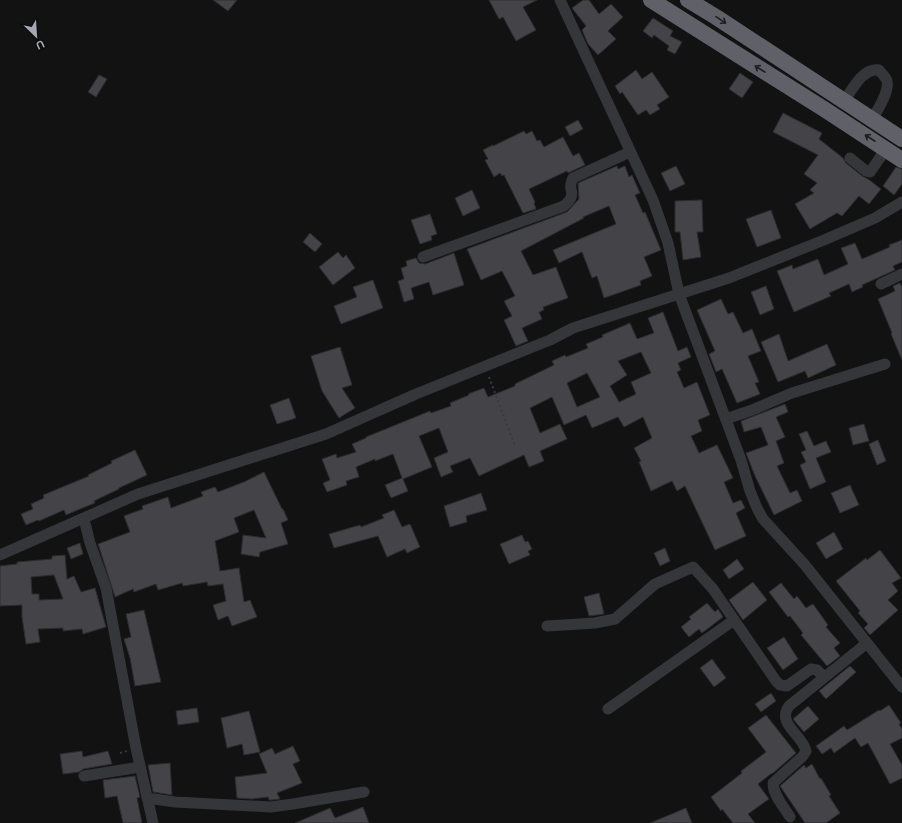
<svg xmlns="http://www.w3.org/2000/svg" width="902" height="823" font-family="Helvetica,sans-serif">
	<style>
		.building { fill: #444448; stroke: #2c2c2f; fill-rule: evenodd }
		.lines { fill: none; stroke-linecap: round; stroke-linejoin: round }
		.path { stroke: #393a3f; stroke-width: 2; stroke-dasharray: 2 3; stroke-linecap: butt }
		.minor { stroke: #35363a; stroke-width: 11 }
		.highway { stroke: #606168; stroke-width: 16 }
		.oneway { stroke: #1e1e20 }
	</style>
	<rect width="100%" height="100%" fill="#121213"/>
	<g class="building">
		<polygon points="213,0 237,0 228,11"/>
		<polygon points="489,0 537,0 523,7 536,30 516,41 503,17 499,19"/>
		<polygon points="583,0 589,0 599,14 611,4 623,17 608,31 616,39 598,55 588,44 582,30 586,26 572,8"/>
		<polygon points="653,18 673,31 670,36 682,42 675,54 667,50 669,46 654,35 652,38 643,31"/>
		<polygon points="636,70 642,79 652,72 669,97 657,105 660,109 650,115 646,110 638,115 622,92 620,94 615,86"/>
		<polygon points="740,73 753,82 742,98 729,89"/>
		<polygon points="99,75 107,79 96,97 88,92"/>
		<polygon points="783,113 822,133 819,139 843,158 846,163 862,176 868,179 881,189 869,204 859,196 842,216 837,213 810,229 795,204 814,193 810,190 817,183 804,174 818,155 773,132"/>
		<polygon points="578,120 583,129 570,136 565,127"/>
		<polygon points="524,131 526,134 532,131 537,141 540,140 544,147 563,137 573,156 579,153 585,165 568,173 567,171 529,189 535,202 534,203 536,209 523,213 504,175 502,176 500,173 494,177 485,160 488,159 483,150 493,145 493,146"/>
		<polygon points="617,166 618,169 625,166 629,177 632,175 640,193 635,195 643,213 645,212 661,250 644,257 652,276 640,281 641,285 604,298 597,276 592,278 582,252 559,263 553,250 616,224 609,206 583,217 584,218 521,251 533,275 556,267 568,298 543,307 544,310 539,312 542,319 522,328 528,341 516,346 504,320 512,316 504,301 515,296 502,271 481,280 467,249 567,212 579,199 578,183"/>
		<polygon points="676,166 685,184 670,191 661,173"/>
		<polygon points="896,167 902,169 902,184 894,195 883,186"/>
		<polygon points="472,190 480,208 463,216 455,198"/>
		<polygon points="702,200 703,232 697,232 701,257 683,260 680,232 675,232 675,201"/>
		<polygon points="771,210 781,238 757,247 746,219"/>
		<polygon points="430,214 437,234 431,236 432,240 420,244 411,220"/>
		<polygon points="310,233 322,244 315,252 303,242"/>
		<polygon points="902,240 902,262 893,266 895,270 862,285 863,287 852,292 849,284 829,293 831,296 794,312 777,271 792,265 793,269 818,259 824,275 848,264 841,248 855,243 862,259 890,247 889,245"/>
		<polygon points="338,252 343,258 346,255 355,268 333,285 319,267"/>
		<polygon points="454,253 464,285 433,295 429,282 411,288 414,299 404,302 398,281 404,279 401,268 407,266 406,261 416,258 419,263 425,264"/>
		<polygon points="373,280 383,308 341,324 334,306 357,297 353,287"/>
		<polygon points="900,283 902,287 902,360 891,334 892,333 878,299 895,291 893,286"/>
		<polygon points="766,286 774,309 760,315 751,292"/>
		<polygon points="721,299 728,314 733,312 743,333 752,329 761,351 748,356 759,382 755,383 760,394 737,403 722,369 716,372 709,354 715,351 697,310"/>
		<path d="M663,312L678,351L687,347L691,357L678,363L681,370L677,372L684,388L697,382L710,415L698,420L702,431L691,436L699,453L717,445L733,478L724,482L733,503L741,500L745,508L736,513L746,536L715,550L685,486L677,491L672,481L651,491L639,462L641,461L634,448L652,438L643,417L624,427L618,417L592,428L586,415L564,425L552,397L530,408L540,433L560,424L567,439L540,451L544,461L529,467L524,455L479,476L470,458L450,466L453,472L441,477L434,458L448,452L439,428L419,436L432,467L403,479L408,491L391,498L385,485L402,478L393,454L375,461V459L356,467L359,477L346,481L347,485L327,492L323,483L330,480L322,459L336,454L337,458L356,452L352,444L366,438V437L430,411L431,413L451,406L450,403L469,395L468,394L484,388L488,397L515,386V384L554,365L552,361L565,355L566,357L588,348L586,344L603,337L602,335L630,323L637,339L654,333L648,318ZM641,352L651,373L631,382L636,394L619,402L610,386L627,375L618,361ZM587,373L600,397L577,407L567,383Z"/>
		<polygon points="779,334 788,361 827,344 836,365 808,378 805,371 778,382 761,342"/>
		<polygon points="340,347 352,385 342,388 355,408 339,418 322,391 311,356"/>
		<polygon points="289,398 296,418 277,424 270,405"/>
		<polygon points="785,404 788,412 776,417 785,437 776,441 784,463 777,466 790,493 797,490 802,501 774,515 755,476 746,453 768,445 761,427 744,432 741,421"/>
		<polygon points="864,424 869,441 853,445 849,428"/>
		<polygon points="807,431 814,446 826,441 831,452 816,458 826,482 810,489 800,465 806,462 801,452 806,450 799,434"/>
		<polygon points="878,440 886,461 877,465 869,444"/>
		<polygon points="135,450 147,475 119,488 119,489 94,501 95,503 80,509 66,515 64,510 39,521 38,520 26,525 21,514 33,509 31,504 44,498 43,495 89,476 88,475 112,463 111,461"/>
		<polygon points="264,472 282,509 283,509 288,520 281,523 288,544 260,552 259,557 241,554 243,535 266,538 254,510 234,518 239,532 215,541 220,571 239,568 244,602 250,600 257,617 232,626 228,616 218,620 213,605 226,601 223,584 208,586 207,582 183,586 182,583 158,590 156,584 134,592 133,589 115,597 98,544 130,532 124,516 143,509 142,506 168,497 171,508 203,496 201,492 215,487 218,492 244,482"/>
		<polygon points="850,485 859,505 840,513 831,493"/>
		<polygon points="481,493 487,510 466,516 467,522 450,527 444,506"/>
		<polygon points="394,510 402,527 410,524 420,547 407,553 405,549 387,557 378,536 334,548 329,534 360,525 361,527 384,518 382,515"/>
		<polygon points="834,532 843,549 826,559 816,543"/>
		<polygon points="522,535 525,542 528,541 532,549 528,551 530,555 509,564 500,544"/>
		<polygon points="80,543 83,554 71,559 67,548"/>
		<polygon points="665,548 670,561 660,566 654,553"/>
		<polygon points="880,550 901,578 892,583 898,591 888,600 898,610 870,635 864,628 868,624 858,613 860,611 836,581 866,558 867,560"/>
		<path d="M65,555L67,579L74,576L81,592L95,588L106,627L83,634L82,629L63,631V628L38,629L40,642L26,644L22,617V605L0,606V566L17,564V562L52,559V556ZM54,575L63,599L39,600V594H32L31,577Z"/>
		<polygon points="737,559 744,569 729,579 723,570"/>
		<polygon points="753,582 767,600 743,620 729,600"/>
		<polygon points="781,583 794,599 797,596 806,608 813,604 828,625 826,627 840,643 834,648 840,656 827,666 801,635 803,633 790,616 788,617 769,592"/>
		<polygon points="599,593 604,614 589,616 584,597"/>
		<polygon points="707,603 715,612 718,609 723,617 702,633 699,629 689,637 681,627 691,619 689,617"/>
		<polygon points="144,610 161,682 135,686 130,658 124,639 131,637 126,614"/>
		<polygon points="784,637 798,659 783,670 767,648"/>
		<polygon points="712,659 726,678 714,687 700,668"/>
		<polygon points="850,666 856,672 826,699 819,691"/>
		<polygon points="771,693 776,701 761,712 755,704"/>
		<polygon points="889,705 901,723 899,724 902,729 902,738 890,744 902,765 902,778 890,784 868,743 861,747 855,738 834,753 831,748 822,754 816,746 844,726 847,730 879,710 880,711"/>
		<polygon points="808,706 819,719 804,732 793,719"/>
		<polygon points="197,708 199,722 178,725 176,711"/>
		<polygon points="249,711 260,752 244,755 242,744 227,748 221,718"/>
		<polygon points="766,715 796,753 772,774 772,773 758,784 769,799 748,814 755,823 733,823 722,809 721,811 711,797 742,773 741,771 766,752 748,728"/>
		<polygon points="293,746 300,761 293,764 302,783 277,793 280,799 271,800 269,800 268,797 252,799 237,798 235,777 267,773 259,754 272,748 275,754"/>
		<polygon points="82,751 83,757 108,751 112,764 83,769 79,772 63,774 60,754"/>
		<polygon points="170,763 172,795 153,792 148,765"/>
		<polygon points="812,764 820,779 821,778 831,795 829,796 840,813 826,823 805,823 780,786 804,765 806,768"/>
		<polygon points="135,776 140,797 137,798 142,823 123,823 117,796 105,798 103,780"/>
		<polygon points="363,807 369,823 295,823 330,808 335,818"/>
		<polygon points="686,808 692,823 650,823"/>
	</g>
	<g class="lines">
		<g class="path">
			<polyline points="489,377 515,446"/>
			<polyline points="120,753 127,751"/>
		</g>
		<g class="minor">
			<polyline points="560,0 653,200 668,243 679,294 741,460 750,491 757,508 763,519 805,565 902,687"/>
			<path d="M844,101C853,89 862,68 879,70C882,74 886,77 887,81C890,91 877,111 872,120"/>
			<polyline points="850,158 866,171 870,172 886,149"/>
			<path d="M423,257L564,206C580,192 565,191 573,178L630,152"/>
			<polyline points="881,284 902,274"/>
			<polyline points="726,419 752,410 792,393 885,364"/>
			<polyline points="84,519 90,543 106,588 136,748 153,823"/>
			<polyline points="0,555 138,494 326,434 416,394 550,340 573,328 729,278 824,240 875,218 902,202"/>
			<polyline points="547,626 595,623 615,619 655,584 693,567 713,589 776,681 780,685 787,686 811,669 817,670 824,677"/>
			<polyline points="608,709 734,620"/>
			<polyline points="84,776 140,767"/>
			<polyline points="147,798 175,802 271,807 293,804 364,792"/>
			<path d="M790,817C784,807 773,795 773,783L803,756L806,751C803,735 776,724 789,706L867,643"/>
		</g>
		<g class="highway">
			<polyline points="651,0 824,109 902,160"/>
			<polyline points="688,0 716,17 902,139"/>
		</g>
	</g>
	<defs><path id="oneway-shaft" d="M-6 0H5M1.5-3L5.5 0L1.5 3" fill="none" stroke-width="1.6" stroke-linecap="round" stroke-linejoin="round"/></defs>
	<g class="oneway">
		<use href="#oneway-shaft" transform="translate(721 20) rotate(34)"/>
		<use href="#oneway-shaft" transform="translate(760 69) rotate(-148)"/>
		<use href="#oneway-shaft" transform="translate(870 138) rotate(-147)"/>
	</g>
	<g transform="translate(36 36) rotate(155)" stroke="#0d0d0e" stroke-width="3" paint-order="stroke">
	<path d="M0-3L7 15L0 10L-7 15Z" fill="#a5a8b2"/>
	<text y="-6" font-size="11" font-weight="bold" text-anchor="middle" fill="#a5a8b2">U</text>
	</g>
</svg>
